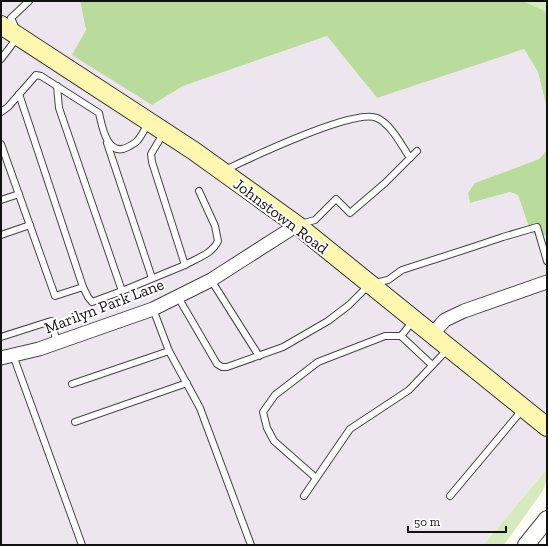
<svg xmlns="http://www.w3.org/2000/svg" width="548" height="546" font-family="'Zilla Slab',serif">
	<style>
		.industrial { fill: #eee6ef }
		.green { fill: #d5ebbd }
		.forest { fill: #b9dc9c }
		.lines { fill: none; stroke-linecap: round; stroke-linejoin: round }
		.service-casing { stroke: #444; stroke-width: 8 }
		.minor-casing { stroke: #444; stroke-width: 15 }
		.tertiary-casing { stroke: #444; stroke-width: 18 }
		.secondary-casing { stroke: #333; stroke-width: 20 }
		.service { stroke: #fff; stroke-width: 6 }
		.minor { stroke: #fff; stroke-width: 13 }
		.tertiary { stroke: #fff; stroke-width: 16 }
		.secondary { stroke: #fff6b0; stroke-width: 18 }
		.labels { text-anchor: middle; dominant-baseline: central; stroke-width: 4; stroke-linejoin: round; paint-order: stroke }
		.street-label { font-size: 16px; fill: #111; stroke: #fff }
	</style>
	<rect width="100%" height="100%" fill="#fffdf5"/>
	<polygon class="industrial" points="1,1 80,1 86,30 152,105 183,86 327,36 377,98 524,48 538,72 547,109 547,150 539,159 476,183 468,193 470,203 510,192 518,195 531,233 538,236 547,235 547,469 483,545 1,545"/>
	<g class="green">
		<polygon points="523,1 547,1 547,12"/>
		<polygon points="547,469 546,482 542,492 504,545 483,545"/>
	</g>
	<g class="forest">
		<polygon points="80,1 523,1 547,12 547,109 538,72 524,49 377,98 327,36 183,86 152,105 72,55 86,30"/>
		<polygon points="547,150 547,235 538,236 531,233 518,195 510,192 470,203 468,193 475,183 539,159"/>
	</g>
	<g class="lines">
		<defs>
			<g id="service">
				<polyline points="16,29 11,18 29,1"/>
				<polyline points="1,59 17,38"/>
				<polyline points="57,86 59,108 122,291"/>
				<polyline points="19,94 83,287 88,297 92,302 122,291 185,265 152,162 151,154 163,134"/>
				<path d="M1,112L8,107L36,75L41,76L99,113C102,126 107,158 128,147C131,145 136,143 138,140C142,135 145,129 148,123"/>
				<polyline points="107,143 152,278"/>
				<polyline points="1,144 55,296 83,287"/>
				<path d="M225,170C250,158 355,108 377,118C391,124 402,146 410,158"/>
				<polyline points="1,200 19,194"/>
				<polyline points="300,224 315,220 336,199 350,213 385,183 417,151"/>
				<polyline points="1,235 30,225"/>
				<path d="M185,265C197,258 212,254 218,241L215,226L199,191"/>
				<polyline points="211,280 259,356"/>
				<polyline points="178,297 217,364 222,367 227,367 283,347 328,321 349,305 370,284 388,280 402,270 470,248 503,237 537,227 547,261"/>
				<polyline points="153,309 169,351 200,408 251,545"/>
				<polyline points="401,336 413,321"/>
				<polyline points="1,337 51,321 57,342"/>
				<polyline points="13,355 82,545"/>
				<polyline points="72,384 169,351"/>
				<polyline points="75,422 187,383"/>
				<polyline points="316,478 274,441 267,428 263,412 275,395 318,362 385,336 401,336 432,365"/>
				<polyline points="304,496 350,429 409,390 448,349"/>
				<polyline points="450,496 523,409"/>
			</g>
			<g id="minor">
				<polyline points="432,334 445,320 464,311 547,282"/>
				<polyline points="1,358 39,349 153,309 211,280 297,225"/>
			</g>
			<polyline id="tertiary" points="526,545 547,519"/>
			<polyline id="secondary" points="1,25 194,151 297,225 547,427"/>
		</defs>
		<use href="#service" class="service-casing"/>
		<use href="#minor" class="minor-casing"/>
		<use href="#tertiary" class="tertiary-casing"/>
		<use href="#secondary" class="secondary-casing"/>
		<use href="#service" class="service"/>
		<use href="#minor" class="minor"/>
		<use href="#tertiary" class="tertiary"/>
		<use href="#secondary" class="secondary"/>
	</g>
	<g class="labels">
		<g class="street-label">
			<text transform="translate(281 216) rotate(37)">Johnstown Road</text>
			<text transform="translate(104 306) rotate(-21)">Marilyn Park Lane</text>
		</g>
	</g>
	<rect width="548" height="546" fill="none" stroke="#111111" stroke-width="4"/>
	<path d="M408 526v6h98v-6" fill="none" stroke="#111111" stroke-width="2"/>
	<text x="414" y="526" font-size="12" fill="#111111" stroke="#ffffff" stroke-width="3" paint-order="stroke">50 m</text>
</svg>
